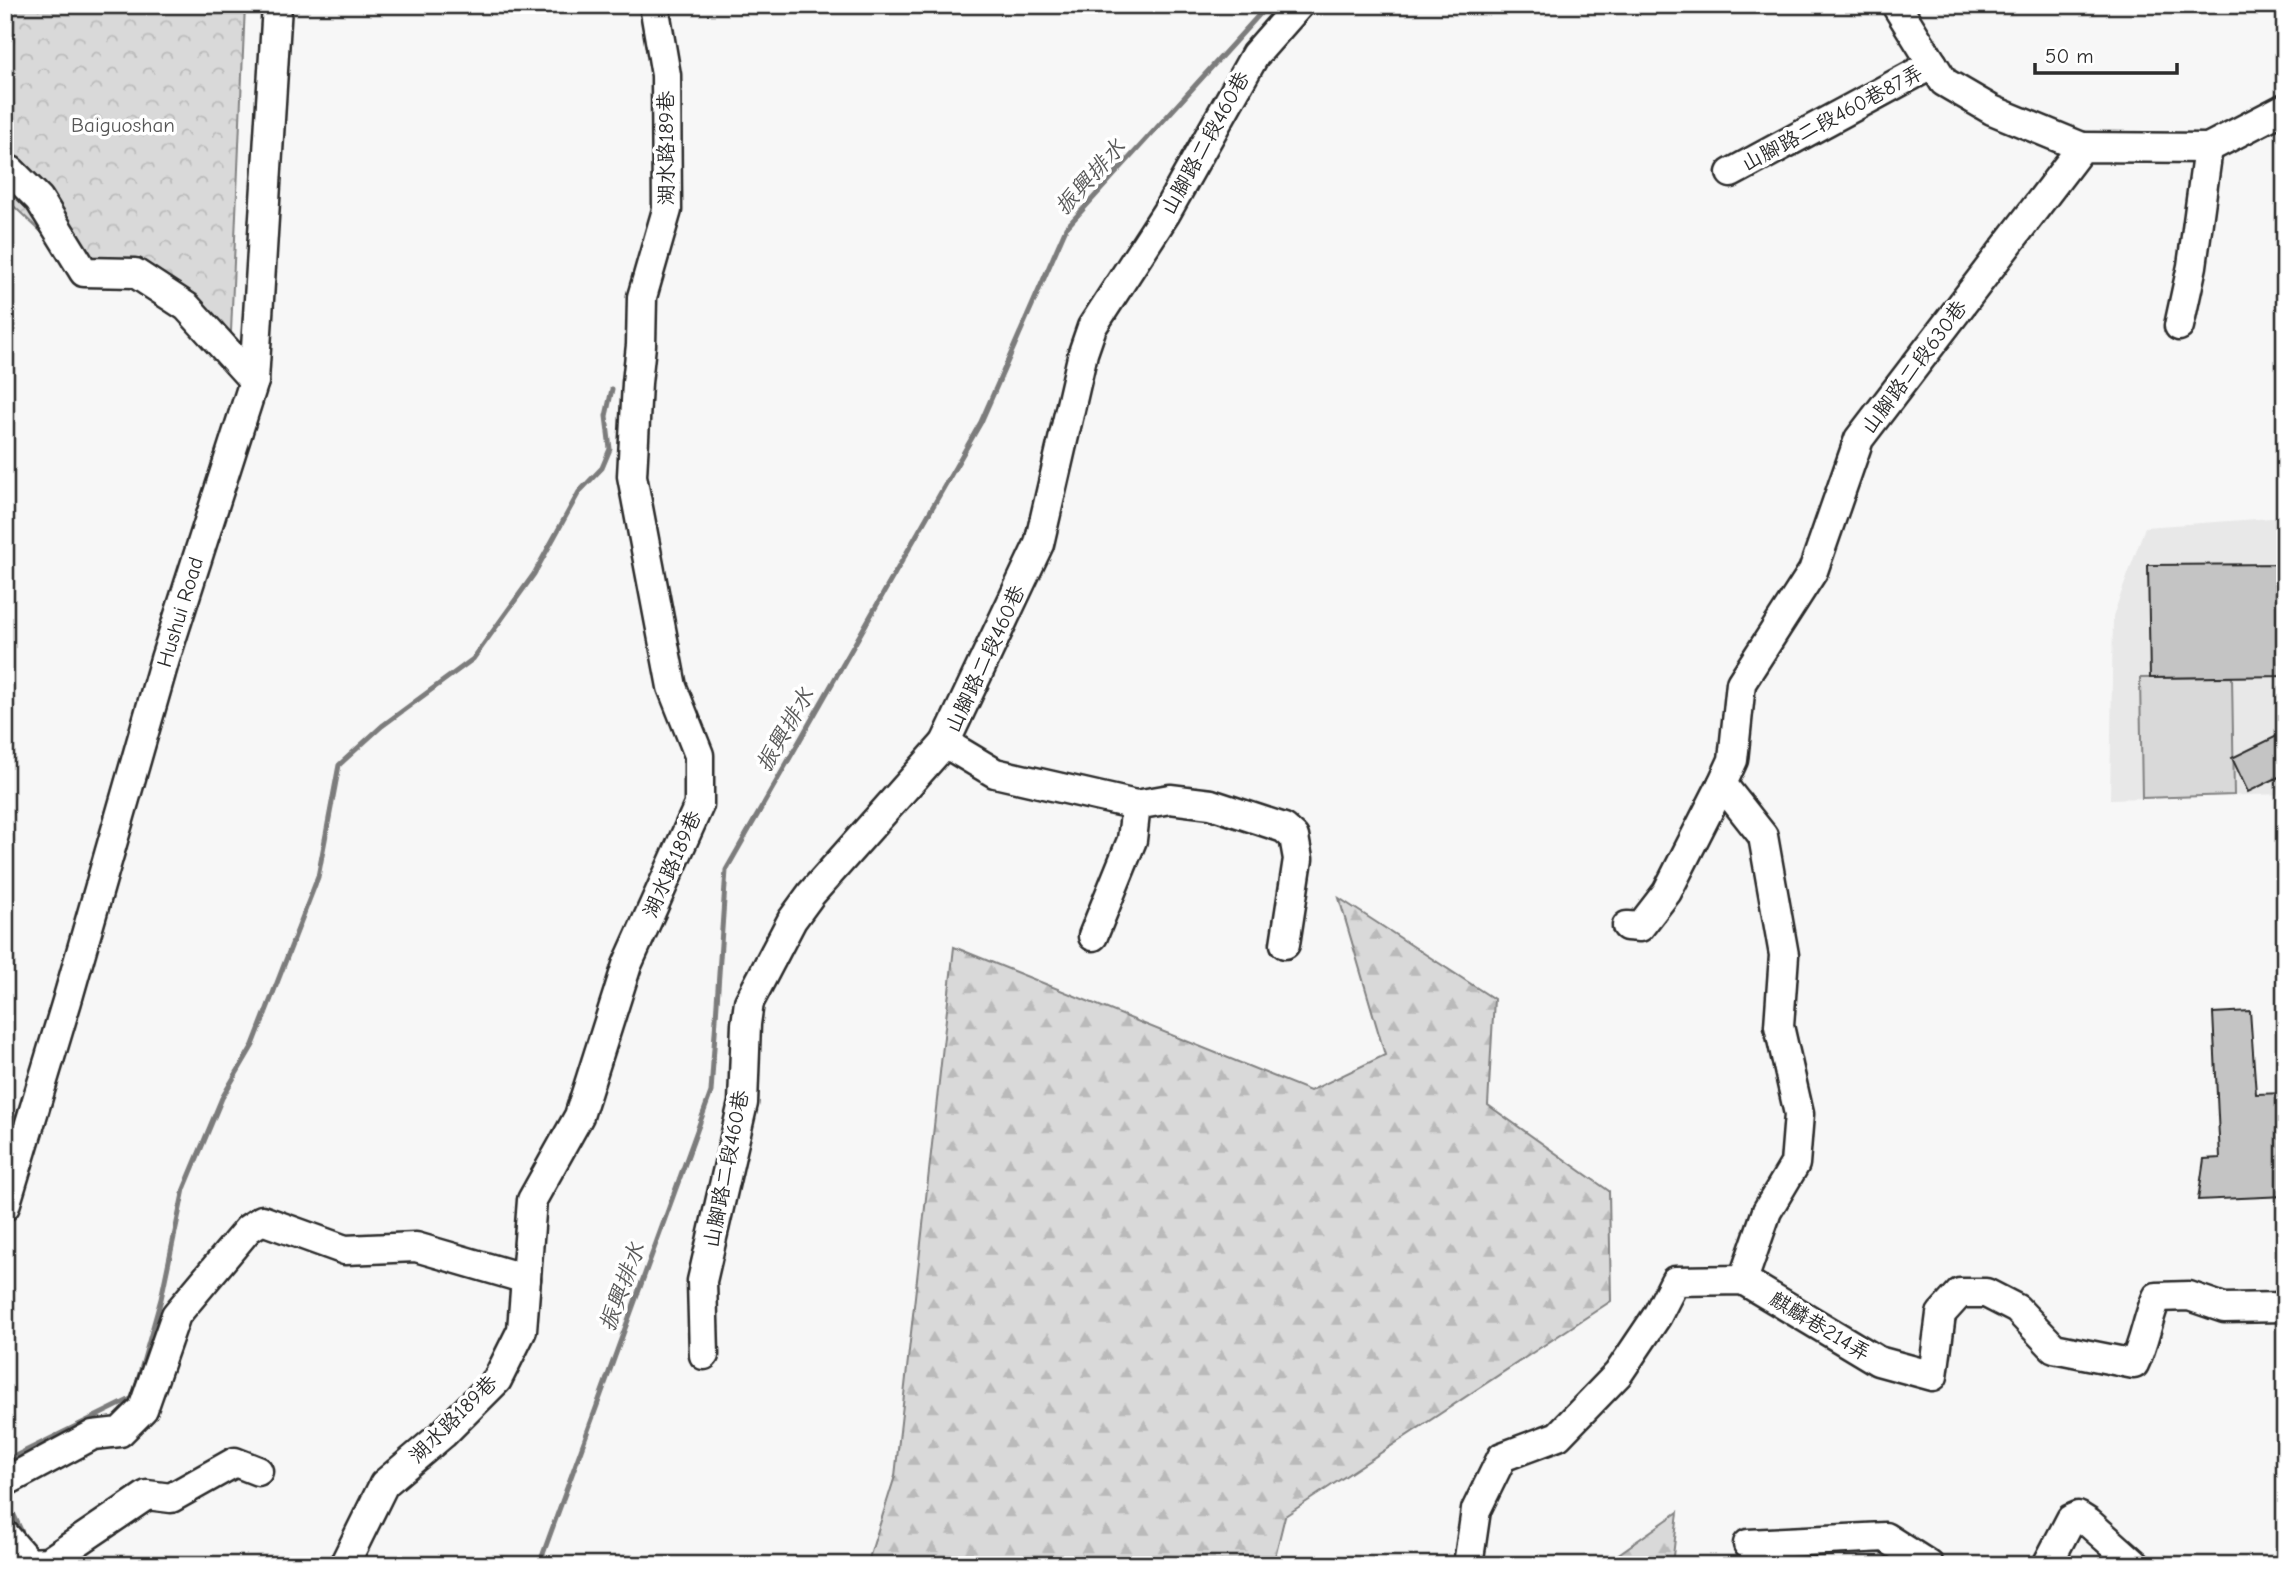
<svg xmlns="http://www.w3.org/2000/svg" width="2290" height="1570" font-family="'Comic Neue','LXGW WenKai TC',sans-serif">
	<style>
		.built { fill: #e8e8e8 }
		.forest { fill: url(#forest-firs); stroke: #828282; stroke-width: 2 }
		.park { fill: url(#park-crowns); stroke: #828282; stroke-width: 2 }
		.pitch { fill: #d9d9d9; stroke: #828282; stroke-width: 2 }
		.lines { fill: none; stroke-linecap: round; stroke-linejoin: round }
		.stream { stroke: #7b7b7b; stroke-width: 5 }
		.building { fill: #c4c4c4; stroke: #2b2b2b; stroke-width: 2 }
		.minor-casing { stroke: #2b2b2b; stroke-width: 33 }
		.minor { stroke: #fff; stroke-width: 28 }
		.labels { text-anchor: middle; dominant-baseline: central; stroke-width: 7; stroke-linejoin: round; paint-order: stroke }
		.street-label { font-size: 21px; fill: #2b2b2b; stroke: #fff }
		.park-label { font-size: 21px; fill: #565656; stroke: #fff }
		.water-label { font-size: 23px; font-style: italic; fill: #5a5a5a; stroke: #fff }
	</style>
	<defs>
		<pattern id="forest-firs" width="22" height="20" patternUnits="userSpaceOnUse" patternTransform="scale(1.75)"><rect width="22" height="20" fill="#d9d9d9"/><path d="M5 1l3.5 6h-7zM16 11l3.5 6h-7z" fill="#bababa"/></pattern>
		<pattern id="park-crowns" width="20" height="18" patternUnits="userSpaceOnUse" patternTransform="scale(1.75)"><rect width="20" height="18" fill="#d9d9d9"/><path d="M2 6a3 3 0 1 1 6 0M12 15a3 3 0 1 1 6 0" fill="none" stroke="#bababa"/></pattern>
	</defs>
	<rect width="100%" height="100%" fill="#f7f7f7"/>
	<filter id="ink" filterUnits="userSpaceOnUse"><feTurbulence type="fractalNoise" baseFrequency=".0143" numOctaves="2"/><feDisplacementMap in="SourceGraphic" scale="14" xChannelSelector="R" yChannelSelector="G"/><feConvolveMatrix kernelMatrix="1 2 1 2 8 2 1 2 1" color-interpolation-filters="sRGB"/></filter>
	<g filter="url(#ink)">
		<polygon class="built" points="2285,517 2285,794 2110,799 2113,616 2145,527"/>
		<g class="forest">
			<polygon points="1339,898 1494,999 1488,1105 1609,1191 1611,1301 1285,1516 1273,1565 867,1565 895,1476 954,947 1310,1091 1385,1055"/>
			<polygon points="1678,1512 1672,1565 1603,1565"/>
		</g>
		<polygon class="park" points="5,5 245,5 231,332 187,307 84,272 5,198"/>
		<polygon class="pitch" points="2232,677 2234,795 2142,798 2140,678"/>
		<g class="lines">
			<g class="stream">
				<polyline points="5,1461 133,1398 161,1299 184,1189 222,1098 253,1045 318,877 339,765 382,726 473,659 534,574 579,492 602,468 610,449 606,416 612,389"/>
				<polyline points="5,1496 26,1541"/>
				<polyline points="539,1565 711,1092 726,870 981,422 1066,228 1268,5"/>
			</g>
		</g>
		<g class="building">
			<polygon points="2285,564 2285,676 2150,678 2148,565"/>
			<polygon points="2285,732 2285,774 2248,792 2232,758"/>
			<polygon points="2250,1011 2256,1094 2285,1093 2285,1196 2198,1200 2204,1159 2220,1158 2213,1013"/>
		</g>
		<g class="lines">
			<defs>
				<g id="minor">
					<polyline points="1896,5 1944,82 1992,110 2082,147"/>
					<polyline points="5,169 11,171 39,199 84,272 135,273 187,307 254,381"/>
					<polyline points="1731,173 1933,64"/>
					<polyline points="2179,326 2192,266 2208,148"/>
					<polyline points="945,743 995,773 1136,805 1170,799 1211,804 1284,828 1294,837 1298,859 1285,944"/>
					<polyline points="1627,926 1640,927 1667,892 1722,784"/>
					<polyline points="1093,936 1132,840 1136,805"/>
					<polyline points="5,1206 67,1001 165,659 254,381 277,5"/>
					<polyline points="1743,1280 1767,1211 1795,1164 1799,1114 1779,1026 1784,955 1763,836 1722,784 1733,760 1741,683 1813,571 1859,439 2082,147 2208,148 2285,108"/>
					<polyline points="704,1355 702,1281 743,1103 746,1024 749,1002 792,920 811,894 945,743 1039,544 1083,353 1092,327 1166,213 1255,55 1299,5"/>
					<polyline points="5,1482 93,1435 120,1432 143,1409 176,1315 248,1229 262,1220 345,1250 416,1247 526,1279"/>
					<polyline points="5,1535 29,1563 48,1562 147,1495 171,1498 235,1462 258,1471"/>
					<polyline points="1748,1544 1885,1537 1929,1565"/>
					<polyline points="344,1565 384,1484 443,1434 497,1380 522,1330 532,1200 579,1116 627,965 699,805 699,755 672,687 632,476 637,383 641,345 642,297 667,210 666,75 654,5"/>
					<path d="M1468,1565L1476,1510L1502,1457L1558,1436L1618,1374L1657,1316L1675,1281L1743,1280L1878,1361L1933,1376L1941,1314L1960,1293H1986L2017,1309L2054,1348L2134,1364C2145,1342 2147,1319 2157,1297L2189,1296L2224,1308L2285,1307"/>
					<polyline points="2047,1565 2071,1519 2078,1516 2089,1523 2136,1565"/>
				</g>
			</defs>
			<use href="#minor" class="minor-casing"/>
			<use href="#minor" class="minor"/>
		</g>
	</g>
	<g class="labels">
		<g class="street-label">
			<text transform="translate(1832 118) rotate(-28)">山腳路二段460巷87弄</text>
			<text transform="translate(1205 143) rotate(-61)">山腳路二段460巷</text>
			<text transform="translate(666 148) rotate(-90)">湖水路189巷</text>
			<text transform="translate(1914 367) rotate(-53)">山腳路二段630巷</text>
			<text transform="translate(180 612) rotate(-73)">Hushui Road</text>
			<text transform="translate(985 659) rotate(-65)">山腳路二段460巷</text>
			<text transform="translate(672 864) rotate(-66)">湖水路189巷</text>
			<text transform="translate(726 1169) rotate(-79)">山腳路二段460巷</text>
			<text transform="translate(1820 1326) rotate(31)">麒麟巷214弄</text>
			<text transform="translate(453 1419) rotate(-45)">湖水路189巷</text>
		</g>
		<g class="park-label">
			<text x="123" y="125">Baiguoshan</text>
		</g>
		<g class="water-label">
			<text transform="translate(1090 177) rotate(-48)">振興排水</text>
			<text transform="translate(785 730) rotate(-60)">振興排水</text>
			<text transform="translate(622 1287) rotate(-70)">振興排水</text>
		</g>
	</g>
	<rect width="2290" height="1570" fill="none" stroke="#fff" stroke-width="28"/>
	<rect x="14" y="14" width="2262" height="1542" fill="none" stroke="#2b2b2b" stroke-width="2.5" filter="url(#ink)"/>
	<path d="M2035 63v10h142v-10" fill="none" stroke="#2b2b2b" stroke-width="3.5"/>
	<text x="2045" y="63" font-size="21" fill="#2b2b2b" stroke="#ffffff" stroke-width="5" paint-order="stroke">50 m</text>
</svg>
